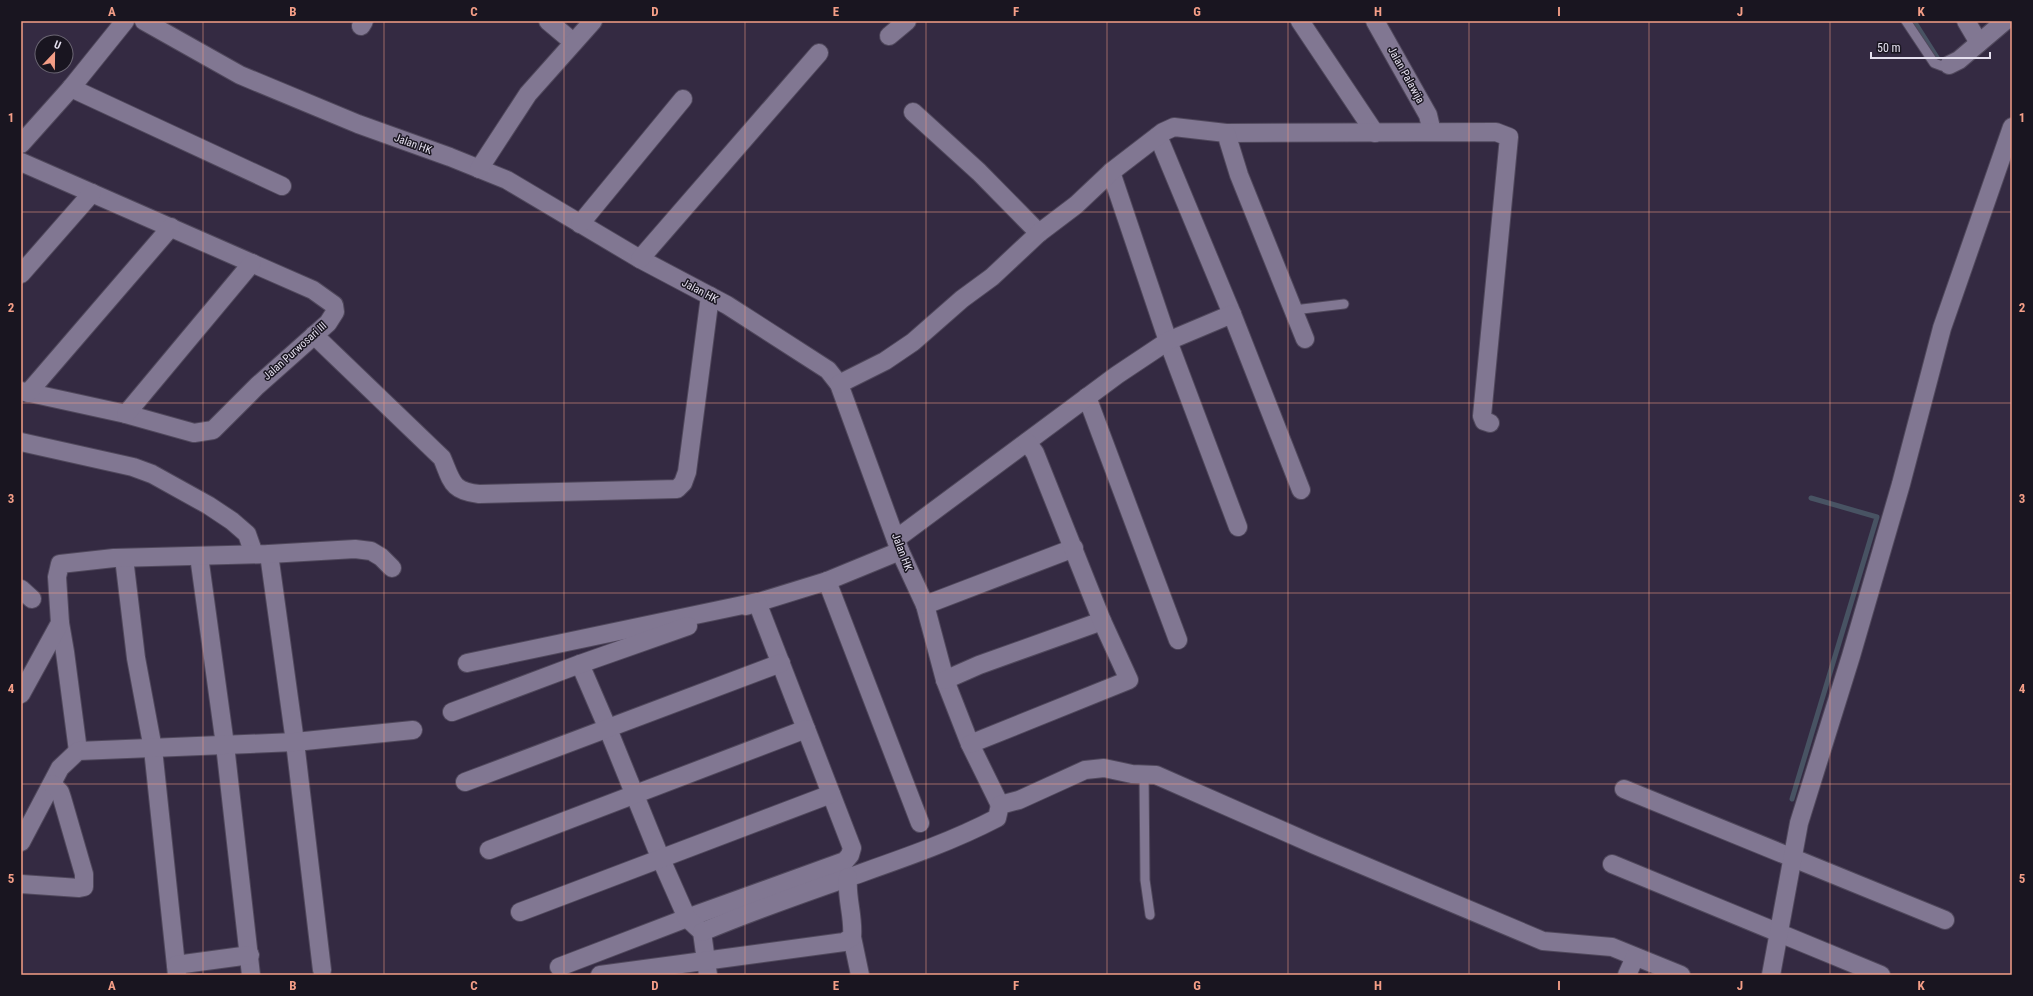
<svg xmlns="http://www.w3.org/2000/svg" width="2033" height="996" font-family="'Roboto Condensed',sans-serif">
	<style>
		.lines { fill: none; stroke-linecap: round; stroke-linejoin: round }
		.stream { stroke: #485363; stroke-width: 5 }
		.lane-casing { stroke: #50485c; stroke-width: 11 }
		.street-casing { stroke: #50485c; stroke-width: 20 }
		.lane { stroke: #817792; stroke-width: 9 }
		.street { stroke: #817792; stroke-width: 18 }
		.grid { fill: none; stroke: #f49e87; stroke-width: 1; stroke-opacity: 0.55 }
		.labels { text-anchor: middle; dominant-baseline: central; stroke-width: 3; stroke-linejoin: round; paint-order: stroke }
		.street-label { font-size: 11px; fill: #e5e0ef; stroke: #191520 }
		.neatline { fill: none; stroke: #f49e87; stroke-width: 1.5 }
		.grid-label { font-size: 13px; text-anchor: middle; font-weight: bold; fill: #f49e87 }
	</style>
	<rect width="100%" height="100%" fill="#342a42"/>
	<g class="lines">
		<g class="stream">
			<polyline points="1914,21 1940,62"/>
			<polyline points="1792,799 1877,517 1811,498"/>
		</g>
		<defs>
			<g id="lane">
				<polyline points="1906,21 1934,63 1942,66 1949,65"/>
				<polyline points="1294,310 1344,304"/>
				<polyline points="1144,773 1145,880 1150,915"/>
			</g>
			<g id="street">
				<polyline points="144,21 240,75 358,124 450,157 507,180 640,259 727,305 828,370 839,384 900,551 925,605 945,680 970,744 1000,805"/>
				<polyline points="548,21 573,42"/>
				<polyline points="1300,21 1375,133"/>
				<polyline points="1375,21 1428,115 1432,132"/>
				<polyline points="1966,21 1979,43"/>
				<polyline points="361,26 364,21"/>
				<polyline points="889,36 907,21"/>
				<polyline points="1949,65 1959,60 2005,21"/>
				<polyline points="71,88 282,186"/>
				<polyline points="913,112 979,172 1039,233"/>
				<polyline points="1226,133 1496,132 1509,137 1482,416 1484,421 1490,423"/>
				<polyline points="1158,136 1232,314"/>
				<polyline points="21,144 71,88 125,21"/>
				<polyline points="21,162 313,290 334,305 335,312 328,323 257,386 213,430 194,433 126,414 21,391"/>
				<polyline points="479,169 528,94 593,21"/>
				<polyline points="1111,172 1168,341 1238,527"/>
				<polyline points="580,224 683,99"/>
				<polyline points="640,259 819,53"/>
				<polyline points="21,274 92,193"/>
				<path d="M314,335L442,458C452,481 451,491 479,494L677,489L683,483L687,472L710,296"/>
				<polyline points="839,384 885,361 913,342 962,299 992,277 1039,233 1076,205 1111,172 1163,132 1174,127 1226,133 1239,175 1305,339"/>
				<polyline points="28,393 171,227"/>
				<polyline points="1087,397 1178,640"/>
				<polyline points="126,414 252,263"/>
				<polyline points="21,442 133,467 152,474 208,505 232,521 247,534 254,554"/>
				<polyline points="896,539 1117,375 1168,341 1232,314 1301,490"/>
				<polyline points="269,554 295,742 322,970"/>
				<polyline points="199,556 225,745 251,975"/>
				<polyline points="124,558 136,658 153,749 177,975"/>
				<polyline points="827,581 920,823"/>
				<polyline points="21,589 32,599"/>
				<polyline points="925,605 1074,548"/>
				<polyline points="746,606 827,581 900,551"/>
				<polyline points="60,623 65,652 78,751"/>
				<polyline points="467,663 757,602 852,848 850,855 845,861 687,918 559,967"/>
				<polyline points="580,664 608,729 660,857 687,918 702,932 708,975"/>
				<polyline points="945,680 979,665 1102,621"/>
				<polyline points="21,694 60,623 57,577 60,564 114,558 269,554 355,549 371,551 381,557 392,568"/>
				<polyline points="452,712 580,664 688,626"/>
				<polyline points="970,744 1129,680 1102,621 1035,453 1027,442"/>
				<polyline points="465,782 781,663"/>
				<polyline points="1624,789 1945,920"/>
				<polyline points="21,842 60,768 78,751 295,742 413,730"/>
				<polyline points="489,850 806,729"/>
				<polyline points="1612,864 1881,975"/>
				<polyline points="21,884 79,888 84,887 84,874 62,798 60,792 52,784"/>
				<polyline points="520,912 831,794"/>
				<path d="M702,932C750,912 798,895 847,878C898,860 949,843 997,818L1000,805L1019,800L1085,770L1104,768L1132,774L1156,775L1315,845L1543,941L1612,947L1681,975"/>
				<polyline points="852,937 860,975"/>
				<polyline points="176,965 250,955"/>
				<path d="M600,975L844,942L852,937C854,917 846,898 848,877"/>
				<polyline points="1627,975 1635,957"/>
				<polyline points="1771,975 1799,823 1851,656 1901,484 1942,328 2012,127"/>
			</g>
		</defs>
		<use href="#lane" class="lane-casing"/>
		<use href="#street" class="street-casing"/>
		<use href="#lane" class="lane"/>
		<use href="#street" class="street"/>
	</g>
	<path class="grid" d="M203,21V975M384,21V975M564,21V975M745,21V975M926,21V975M1107,21V975M1288,21V975M1469,21V975M1649,21V975M1830,21V975M21,212H2012M21,403H2012M21,593H2012M21,784H2012"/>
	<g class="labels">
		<g class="street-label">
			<text transform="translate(1406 75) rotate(61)">Jalan Palawija</text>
			<text transform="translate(413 144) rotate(20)">Jalan HK</text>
			<text transform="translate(700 291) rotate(28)">Jalan HK</text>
			<text transform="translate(295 351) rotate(-42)">Jalan Purwosari III</text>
			<text transform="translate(902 552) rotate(69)">Jalan HK</text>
		</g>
	</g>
	<rect width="2033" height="996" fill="none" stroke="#191520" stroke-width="44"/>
	<g transform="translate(54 54) rotate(22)"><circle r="19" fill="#191520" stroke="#6b6673"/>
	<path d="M0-3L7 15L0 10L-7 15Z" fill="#f49e87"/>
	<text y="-6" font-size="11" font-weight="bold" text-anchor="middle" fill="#e5e0ef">U</text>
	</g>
	<path d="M1871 52v6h119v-6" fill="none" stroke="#e5e0ef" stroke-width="2"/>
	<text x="1877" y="52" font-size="12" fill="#e5e0ef" stroke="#191520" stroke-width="3" paint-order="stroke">50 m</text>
	<rect x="22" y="22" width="1989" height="952" class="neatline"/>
	<g class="grid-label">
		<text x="112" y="16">A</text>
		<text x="293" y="16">B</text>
		<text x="474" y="16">C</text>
		<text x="655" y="16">D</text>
		<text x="836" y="16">E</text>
		<text x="1016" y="16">F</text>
		<text x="1197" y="16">G</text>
		<text x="1378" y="16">H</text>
		<text x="1559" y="16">I</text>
		<text x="1740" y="16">J</text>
		<text x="1921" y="16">K</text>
		<text x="11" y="122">1</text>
		<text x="2022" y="122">1</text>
		<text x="11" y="312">2</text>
		<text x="2022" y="312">2</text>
		<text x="11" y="503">3</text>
		<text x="2022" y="503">3</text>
		<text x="11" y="693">4</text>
		<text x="2022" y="693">4</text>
		<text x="11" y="883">5</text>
		<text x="2022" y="883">5</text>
		<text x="112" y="990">A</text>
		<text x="293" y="990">B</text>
		<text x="474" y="990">C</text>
		<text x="655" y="990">D</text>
		<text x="836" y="990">E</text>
		<text x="1016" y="990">F</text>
		<text x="1197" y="990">G</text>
		<text x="1378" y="990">H</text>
		<text x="1559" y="990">I</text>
		<text x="1740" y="990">J</text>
		<text x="1921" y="990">K</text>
	</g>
</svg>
